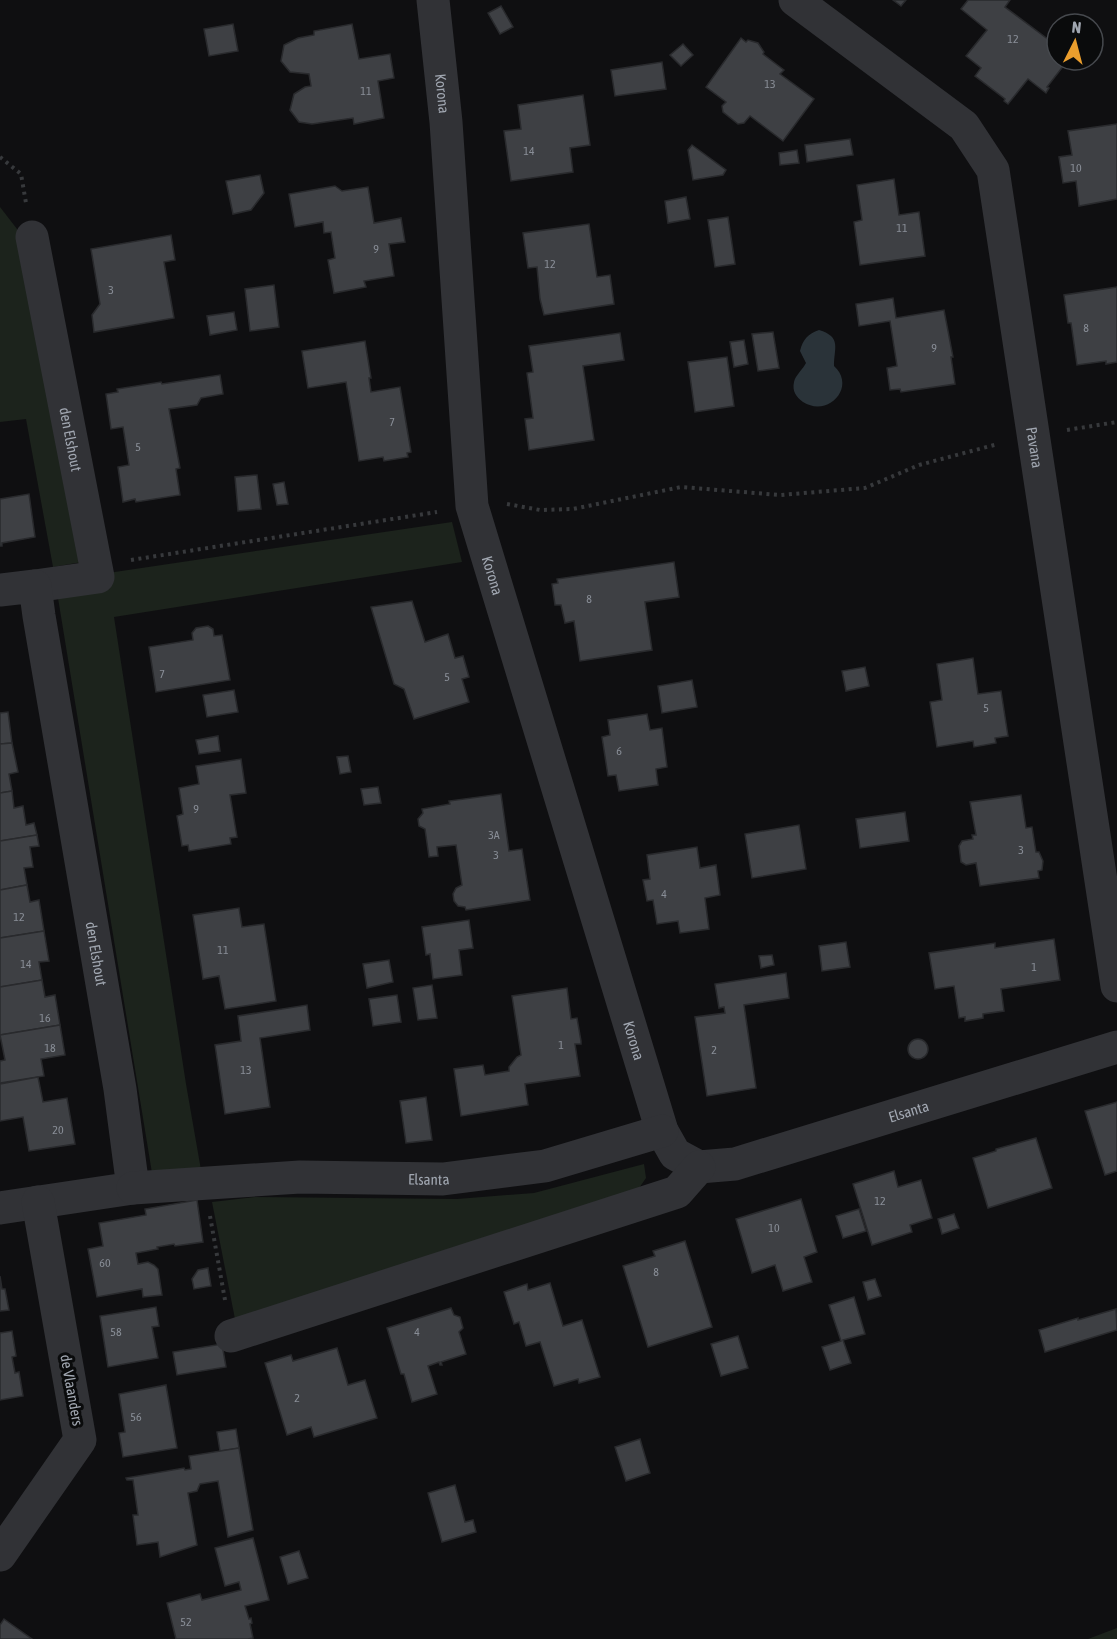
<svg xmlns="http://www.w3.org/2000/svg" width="1117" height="1639" font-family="'Asap Condensed',sans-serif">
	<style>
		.green { fill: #1c231c }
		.water { fill: #2a3339 }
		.building { fill: #3e4044; stroke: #292a2d; stroke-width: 1.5 }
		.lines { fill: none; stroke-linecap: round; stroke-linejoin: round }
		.path { stroke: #37393c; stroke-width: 4; stroke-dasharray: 3 4.5; stroke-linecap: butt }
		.minor { stroke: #313236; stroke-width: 33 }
		.labels { text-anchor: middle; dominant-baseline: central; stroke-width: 6; stroke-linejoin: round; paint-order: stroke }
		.number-label { font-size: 12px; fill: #888d96 }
		.street-label { font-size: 15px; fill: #a1a7b1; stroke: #0a0b0c }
	</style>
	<rect width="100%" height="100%" fill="#0f0f11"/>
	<g class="green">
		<polygon points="0,207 17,229 82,562 53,567 26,419 0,422"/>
		<polygon points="452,522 462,562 114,617 186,1084 201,1170 152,1173 58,598 110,589 108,573"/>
		<polygon points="644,1164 646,1178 637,1191 235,1319 212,1202 255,1197 457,1199 534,1193"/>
		<polygon points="1117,1628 1117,1639 1088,1639"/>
	</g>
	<path class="water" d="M819,330C842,337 834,348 834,366C857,387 828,418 803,402C796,397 792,391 794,382C795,376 803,369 806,363L800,351C803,339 808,334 819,330Z"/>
	<g class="building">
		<polygon points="893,0 906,0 901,6"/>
		<polygon points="968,0 1010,0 1005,7 1057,46 1057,60 1068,60 1047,87 1049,88 1046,93 1028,79 1008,104 1004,101 1005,99 975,76 981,68 966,56 987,30 961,9"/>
		<polygon points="501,6 513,27 500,34 488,13"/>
		<polygon points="233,24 238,51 209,56 204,29"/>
		<polygon points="352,24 359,59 390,54 394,78 378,81 384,118 354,124 353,118 312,124 299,122 290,110 294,94 305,87 311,86 309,74 290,72 281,61 284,45 298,38 314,35 314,31"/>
		<polygon points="741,38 746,42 748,40 758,43 764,52 763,54 784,70 780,74 814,99 783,141 750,116 744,123 738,124 723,112 722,106 726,102 706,87"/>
		<polygon points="683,44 693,55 681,66 670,55"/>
		<polygon points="662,62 666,89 615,96 611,70"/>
		<polygon points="583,95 590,145 570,148 573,172 511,181 504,131 521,129 518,105"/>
		<polygon points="1117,124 1117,199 1079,206 1076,181 1063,183 1059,157 1072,155 1068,131"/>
		<polygon points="850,139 853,155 807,162 805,145"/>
		<polygon points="692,145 726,170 723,175 693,180 688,150"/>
		<polygon points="797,150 799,163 780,165 779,153"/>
		<polygon points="260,175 264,193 251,210 233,214 226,181"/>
		<polygon points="894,179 899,215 919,212 925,256 860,265 854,222 862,220 857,185"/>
		<polygon points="335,186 342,191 368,187 374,223 401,218 405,242 389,244 394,276 364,281 366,287 334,293 328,260 335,258 331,232 324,233 323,222 295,227 289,194"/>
		<polygon points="686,197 690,219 668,223 665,201"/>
		<polygon points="728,217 735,264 715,267 708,220"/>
		<polygon points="589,224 597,277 610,275 614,304 544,315 540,299 537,267 528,268 523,233"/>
		<polygon points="171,235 175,260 164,262 174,318 94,332 92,315 100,304 91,249"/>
		<polygon points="274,285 279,327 250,331 245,289"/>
		<polygon points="1117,287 1117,362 1106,364 1106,361 1077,365 1071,323 1068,323 1064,295"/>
		<polygon points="893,298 896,318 944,310 953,357 951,357 955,384 901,392 900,389 890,390 887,368 897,366 890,321 859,326 856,304"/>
		<polygon points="234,312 237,330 210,335 207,316"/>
		<polygon points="773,332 779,368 758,371 752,334"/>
		<polygon points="620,333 624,360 583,366 594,440 529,450 525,419 533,418 527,373 533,372 529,346"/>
		<polygon points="744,340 748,364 734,367 730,342"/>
		<polygon points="365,341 371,378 369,378 371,392 400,387 411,452 407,453 408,457 384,461 383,457 359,461 346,382 308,388 302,351"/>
		<polygon points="727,357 734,406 695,412 688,362"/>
		<polygon points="220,375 223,394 201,398 197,405 169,409 180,468 176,469 180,495 136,502 135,499 123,502 118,467 129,465 123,427 111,429 106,394 118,392 117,389 161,382 162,384"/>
		<polygon points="257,475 261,509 238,511 235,477"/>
		<polygon points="284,482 288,504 277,505 273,484"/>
		<polygon points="29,494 35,537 2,543 2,546 0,546 0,499"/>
		<polygon points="674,562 679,597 645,602 652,650 580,661 574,621 565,623 561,605 555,605 552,584 558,583 557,579"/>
		<polygon points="412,601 425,642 448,634 455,658 463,656 469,677 462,679 469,702 414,719 404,689 394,684 371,607"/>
		<polygon points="208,626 213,629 214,636 222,635 230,680 156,692 149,647 193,640 192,633 196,628"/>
		<polygon points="973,658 978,694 1001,691 1008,736 995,738 996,743 974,747 973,741 937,747 930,702 942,700 937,664"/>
		<polygon points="865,667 869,686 846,691 842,671"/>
		<polygon points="692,680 697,707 662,713 658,686"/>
		<polygon points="234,690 238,712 207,717 203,695"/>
		<polygon points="8,712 12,743 0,744 0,713"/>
		<polygon points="647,714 650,730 662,728 667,767 656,769 658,785 619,791 616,775 608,776 602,737 610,735 608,720"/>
		<polygon points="218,736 220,751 199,754 196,740"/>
		<polygon points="12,743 18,772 9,774 12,791 0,793 0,744"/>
		<polygon points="348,756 351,772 340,774 337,757"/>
		<polygon points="241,759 246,793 230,795 237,837 230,838 231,844 189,851 188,845 182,846 177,816 183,814 179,788 199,784 196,766"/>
		<polygon points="378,787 381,803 364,805 361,789"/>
		<polygon points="12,791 14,808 23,806 26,825 34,823 37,835 0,841 0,793"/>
		<polygon points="501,794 509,851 522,849 530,900 466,910 465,907 458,906 454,901 453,894 456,888 462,885 456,845 437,847 438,856 429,857 425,829 419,826 418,819 423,813 422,809 450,804 449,801"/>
		<polygon points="1021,795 1026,828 1032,827 1036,852 1039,852 1043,861 1042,870 1038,871 1039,878 980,886 976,863 966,865 961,862 959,846 962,841 973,839 972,835 976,835 970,802"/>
		<polygon points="905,812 909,841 860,848 856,819"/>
		<polygon points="799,825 806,869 752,878 745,834"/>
		<polygon points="37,835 39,846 30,847 33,867 24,868 27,885 0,890 0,841"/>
		<polygon points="697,847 700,868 716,865 720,895 705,898 709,929 680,933 678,921 657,924 653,900 647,901 643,880 650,879 647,855"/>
		<polygon points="27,885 30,902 39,900 44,931 0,938 0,890"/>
		<polygon points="239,908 242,927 264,924 276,1001 225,1009 219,976 203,979 193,915"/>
		<polygon points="469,920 473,948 459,950 462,975 433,979 430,954 426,955 422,927"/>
		<polygon points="44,931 49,961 39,962 42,980 0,987 0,938"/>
		<polygon points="1054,939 1060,980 1001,989 1004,1011 983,1014 983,1018 965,1021 965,1017 959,1018 954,986 935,989 929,953 995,943 995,948"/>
		<polygon points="846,942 850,967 822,971 819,946"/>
		<polygon points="772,955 774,965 761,968 759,956"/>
		<polygon points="389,960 393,982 367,988 363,964"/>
		<polygon points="786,973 789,998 744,1005 756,1088 707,1096 695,1017 725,1013 724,1007 719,1008 715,984"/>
		<polygon points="42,980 45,997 55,995 60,1025 0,1035 0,987"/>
		<polygon points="432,985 437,1018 418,1020 413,988"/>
		<polygon points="567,988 571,1019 577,1018 581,1041 581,1044 575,1044 580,1076 525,1084 528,1105 461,1116 454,1069 483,1065 485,1075 509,1071 509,1067 517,1057 521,1055 512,996"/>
		<polygon points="397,995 401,1022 373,1026 369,999"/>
		<polygon points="307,1005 310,1030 260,1038 270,1107 225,1114 215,1045 241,1041 238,1016"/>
		<polygon points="60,1025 65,1055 41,1059 44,1076 0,1083 0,1061 5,1060 0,1035"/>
		<circle cx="918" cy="1049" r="10"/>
		<polygon points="38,1077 43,1102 67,1098 75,1144 29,1151 23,1117 0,1121 0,1084"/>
		<polygon points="426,1097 432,1140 406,1143 400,1101"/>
		<polygon points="1117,1102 1117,1171 1105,1175 1085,1111"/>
		<polygon points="1036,1138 1052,1188 988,1208 973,1158 996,1151 996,1149"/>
		<polygon points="894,1171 898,1187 921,1180 932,1218 910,1225 912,1232 872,1245 853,1184"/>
		<polygon points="801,1199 817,1252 804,1257 812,1282 783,1291 775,1265 752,1273 736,1219"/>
		<polygon points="197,1200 203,1242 175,1246 174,1244 157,1247 158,1249 136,1253 138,1264 148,1262 154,1265 158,1269 162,1295 143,1297 142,1289 97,1297 88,1249 103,1246 99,1223 146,1215 145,1209"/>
		<polygon points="859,1209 866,1231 843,1238 836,1216"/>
		<polygon points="954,1214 959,1228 942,1234 938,1219"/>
		<polygon points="685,1241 712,1327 648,1347 623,1266 655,1256 653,1251"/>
		<polygon points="208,1268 211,1286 194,1289 192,1279 198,1270"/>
		<polygon points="0,1276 2,1289 5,1289 9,1310 0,1311"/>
		<polygon points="875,1279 881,1296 868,1300 863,1282"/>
		<polygon points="550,1283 563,1326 582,1320 600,1377 579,1383 578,1379 554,1386 540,1342 526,1346 519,1322 514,1324 504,1292 527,1284 528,1290"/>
		<polygon points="854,1297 865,1334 843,1340 851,1363 830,1370 822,1347 841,1341 829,1305"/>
		<polygon points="156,1307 159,1326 152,1327 158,1358 108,1367 100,1316"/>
		<polygon points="451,1308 454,1315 460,1317 463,1328 459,1332 466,1354 441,1362 442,1365 440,1365 439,1362 428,1366 437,1394 412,1402 404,1374 401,1374 387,1328"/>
		<polygon points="1116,1309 1117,1330 1045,1352 1039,1330 1078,1318 1078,1320"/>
		<polygon points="12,1331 16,1356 12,1357 15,1373 19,1372 23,1396 0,1400 0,1333"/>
		<polygon points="738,1336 748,1368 721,1376 711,1344"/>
		<polygon points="222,1344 226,1367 177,1375 173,1352"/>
		<polygon points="337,1348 348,1385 365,1380 377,1418 314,1437 311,1427 287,1435 265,1363 291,1355 293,1361"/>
		<polygon points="166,1385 177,1448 123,1457 119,1433 125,1432 119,1394"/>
		<polygon points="236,1429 239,1448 220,1451 217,1432"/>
		<polygon points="640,1439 650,1473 626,1481 615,1447"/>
		<polygon points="239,1448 253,1530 228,1537 218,1481 200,1484 197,1491 188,1493 197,1545 160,1557 158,1542 137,1545 133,1515 138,1515 133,1480 127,1480 126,1478 184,1468 185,1470 191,1469 189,1456"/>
		<polygon points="455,1485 465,1522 473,1520 476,1532 442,1542 428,1493"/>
		<polygon points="253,1538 269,1600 245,1606 249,1619 251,1618 252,1623 250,1624 253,1638 248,1639 176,1639 167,1603 200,1594 202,1600 241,1590 239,1582 225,1586 215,1548"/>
		<polygon points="299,1551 308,1578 288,1584 280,1557"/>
		<polygon points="4,1619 32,1639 0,1639 0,1625"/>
	</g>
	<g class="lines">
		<g class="path">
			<polyline points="0,157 21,174 26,203"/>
			<polyline points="1067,430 1117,422"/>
			<polyline points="507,504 540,510 573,509 681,487 780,495 865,488 919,465 998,444"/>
			<polyline points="131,560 437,512"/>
			<polyline points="210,1216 225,1300"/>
		</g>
		<g class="minor">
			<path id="s1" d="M433,0L446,122L472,506L662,1131L675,1154L699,1167L735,1164L1117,1047"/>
			<path id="s2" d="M795,0L964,126L993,170L1117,986"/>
			<path id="s3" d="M32,237L98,577L35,586"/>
			<path id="s4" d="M0,590L35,586L39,616L120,1089L133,1188L0,1208"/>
			<path id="s5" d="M133,1188L300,1177L443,1179L545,1166L662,1131"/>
			<polyline points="231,1336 677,1192 699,1167"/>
			<polyline points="0,1555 80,1440 38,1202"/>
		</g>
	</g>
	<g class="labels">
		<g class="number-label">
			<text x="1013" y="39">12</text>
			<text x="770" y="84">13</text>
			<text x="366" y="91">11</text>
			<text x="529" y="151">14</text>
			<text x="1076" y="168">10</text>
			<text x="902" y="228">11</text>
			<text x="376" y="249">9</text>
			<text x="550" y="264">12</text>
			<text x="111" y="290">3</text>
			<text x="1086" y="328">8</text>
			<text x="934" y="348">9</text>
			<text x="392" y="422">7</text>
			<text x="138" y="447">5</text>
			<text x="589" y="599">8</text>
			<text x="162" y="674">7</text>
			<text x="447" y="677">5</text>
			<text x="986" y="708">5</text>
			<text x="619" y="751">6</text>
			<text x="196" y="809">9</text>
			<text x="494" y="835">3A</text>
			<text x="1021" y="850">3</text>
			<text x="496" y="855">3</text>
			<text x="664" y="894">4</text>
			<text x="19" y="917">12</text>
			<text x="223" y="950">11</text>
			<text x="26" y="964">14</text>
			<text x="1034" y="967">1</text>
			<text x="45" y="1018">16</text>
			<text x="561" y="1045">1</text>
			<text x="50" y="1048">18</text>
			<text x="714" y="1050">2</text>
			<text x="246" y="1070">13</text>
			<text x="58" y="1130">20</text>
			<text x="880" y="1201">12</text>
			<text x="774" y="1228">10</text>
			<text x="105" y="1263">60</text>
			<text x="656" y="1272">8</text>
			<text x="116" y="1332">58</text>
			<text x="417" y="1332">4</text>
			<text x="297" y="1398">2</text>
			<text x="136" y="1417">56</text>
			<text x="186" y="1622">52</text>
		</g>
		<g class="street-label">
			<text stroke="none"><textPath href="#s1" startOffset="94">Korona</textPath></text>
			<text stroke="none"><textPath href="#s3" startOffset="206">den Elshout</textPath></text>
			<text stroke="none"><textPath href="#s2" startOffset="544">Pavana</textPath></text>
			<text stroke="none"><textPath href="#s1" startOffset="580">Korona</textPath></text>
			<text stroke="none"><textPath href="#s4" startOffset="408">den Elshout</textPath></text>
			<text stroke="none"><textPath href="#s1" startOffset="1066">Korona</textPath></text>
			<text stroke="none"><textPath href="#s1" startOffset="1432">Elsanta</textPath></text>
			<text stroke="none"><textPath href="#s5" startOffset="296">Elsanta</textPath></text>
			<text transform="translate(72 1390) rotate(80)">de Vlaanders</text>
		</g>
	</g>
	<g transform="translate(1075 42) rotate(6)"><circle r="28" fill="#0a0b0c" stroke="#46494e" stroke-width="1.5"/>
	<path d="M0-4.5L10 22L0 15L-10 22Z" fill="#eb9e2d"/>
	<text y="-9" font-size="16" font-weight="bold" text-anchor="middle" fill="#a1a7b1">N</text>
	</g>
</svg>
